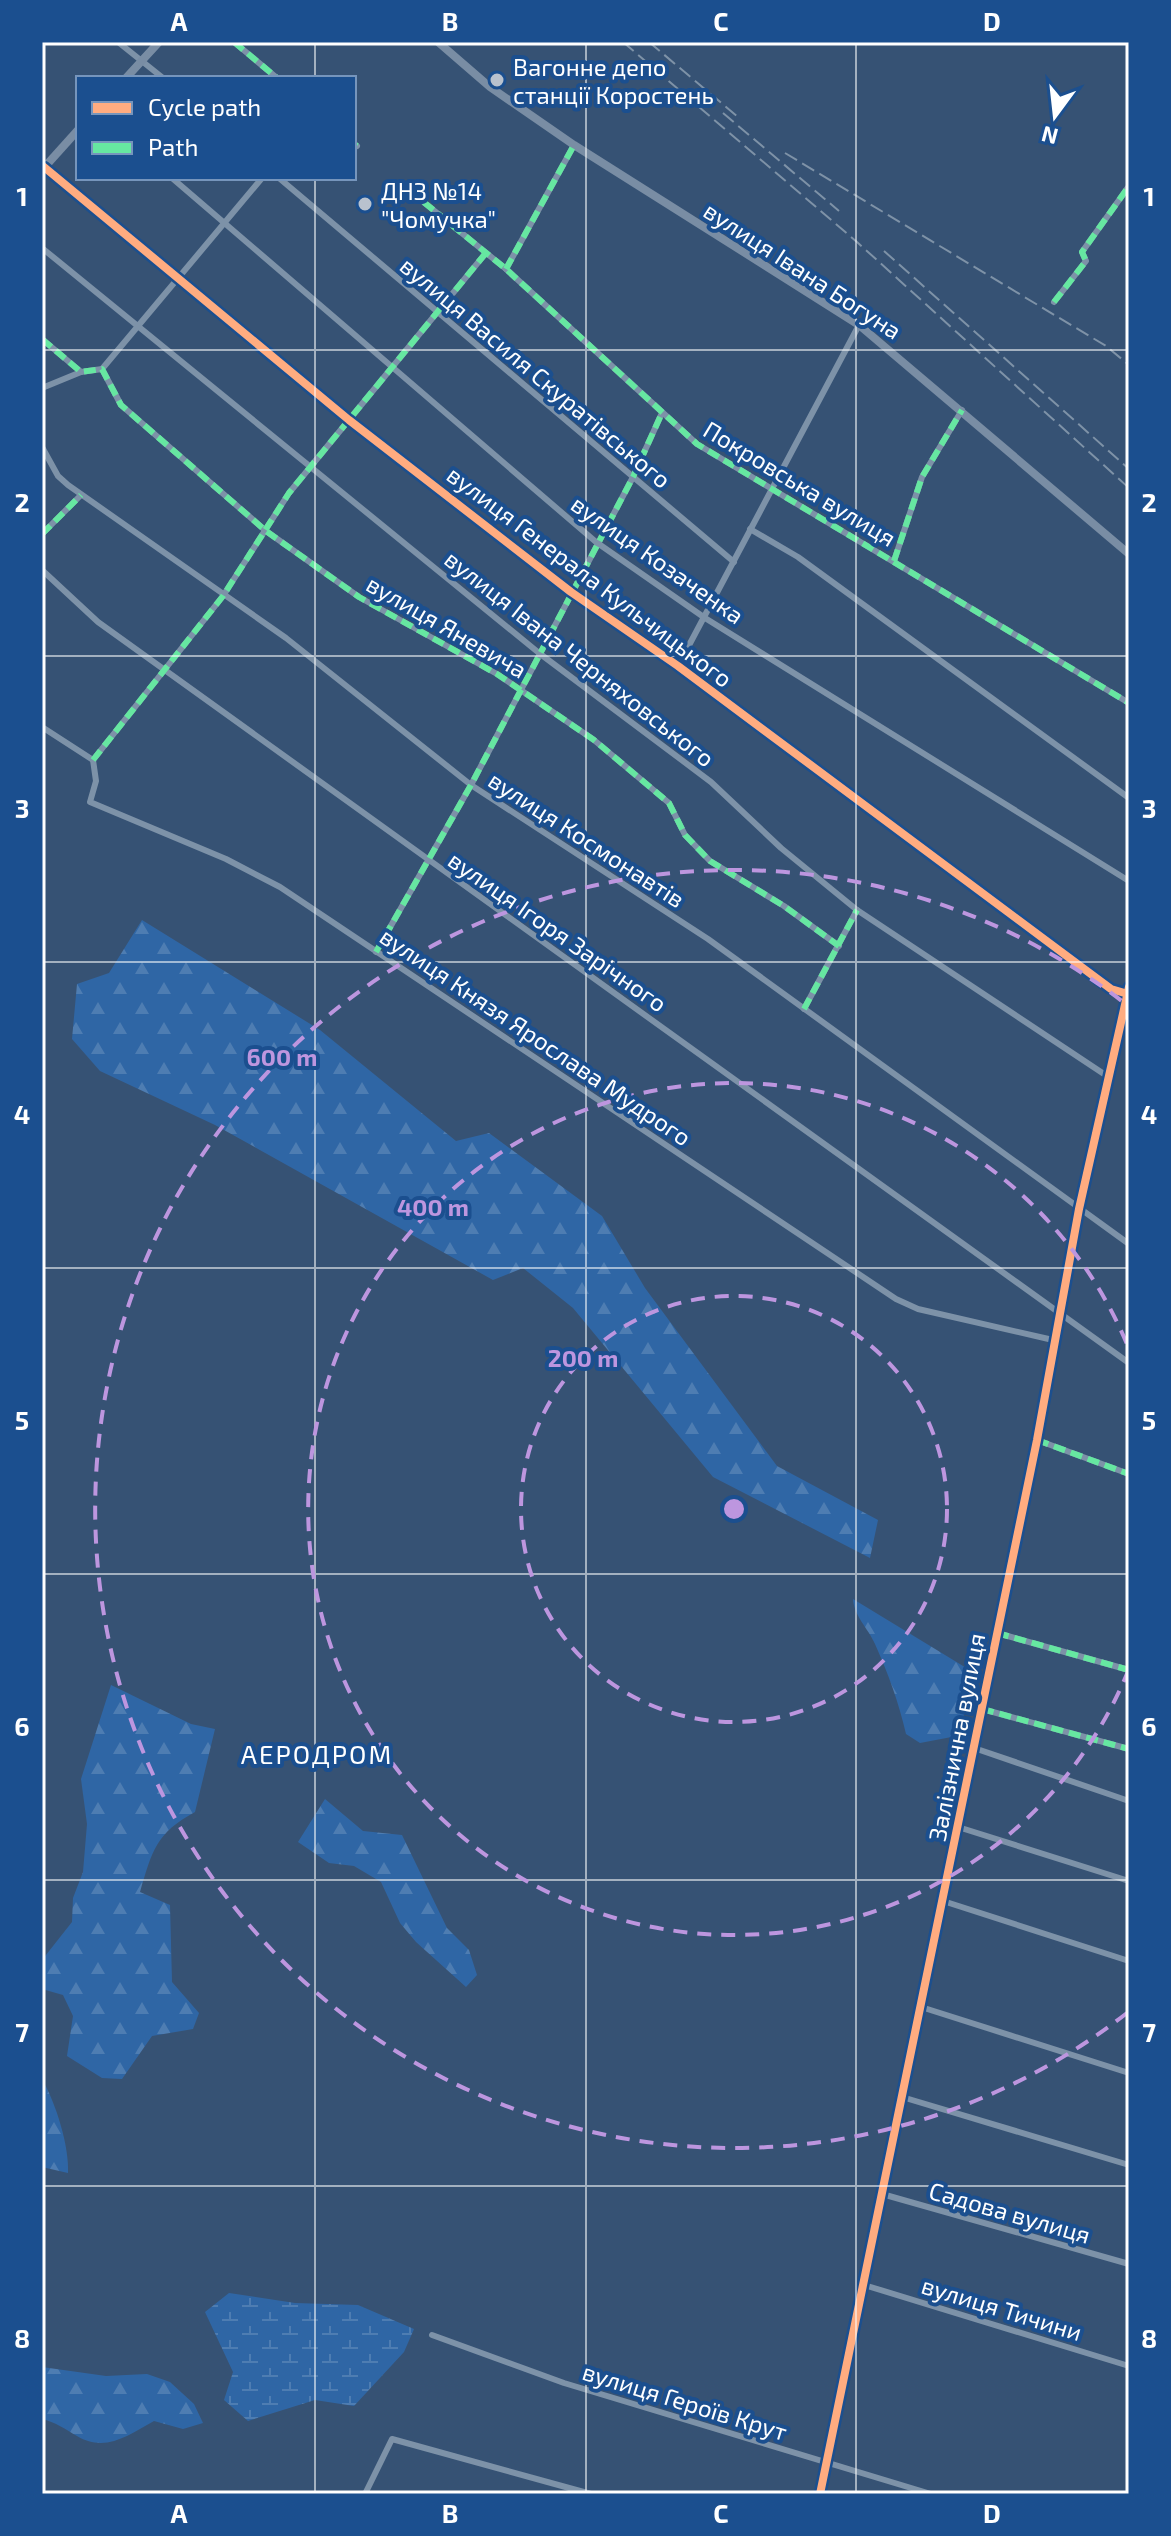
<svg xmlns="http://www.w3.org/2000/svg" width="1171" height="2536" font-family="'Exo 2',sans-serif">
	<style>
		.forest { fill: url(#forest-firs) }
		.wetland { fill: url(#wetland-marsh) }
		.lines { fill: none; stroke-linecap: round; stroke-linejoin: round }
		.street { stroke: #7d92a8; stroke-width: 6 }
		.secondary { stroke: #798da4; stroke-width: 8 }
		.rail { stroke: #7e92a7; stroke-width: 2; stroke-dasharray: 14 6; stroke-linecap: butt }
		.quiet { stroke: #66e7a1; stroke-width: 6; stroke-dasharray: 12 6; stroke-linecap: butt }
		.cycleway-casing { stroke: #1b4f8f; stroke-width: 13 }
		.cycleway { stroke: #ffac80; stroke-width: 8 }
		.grid { fill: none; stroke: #fff; stroke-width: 2; stroke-opacity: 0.55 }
		.ring { fill: none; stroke: #bd96df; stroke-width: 4; stroke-dasharray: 14 10 }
		.poi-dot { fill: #b9c2ce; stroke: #1b4f8f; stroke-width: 3 }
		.labels { text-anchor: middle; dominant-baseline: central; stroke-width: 8; stroke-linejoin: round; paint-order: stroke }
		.poi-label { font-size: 24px; fill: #fff; stroke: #1b4f8f; text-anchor: start }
		.street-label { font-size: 24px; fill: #fff; stroke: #1b4f8f }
		.neighbourhood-label { font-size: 26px; letter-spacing: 2px; fill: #fff; stroke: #1b4f8f }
		.centre { fill: #bd96df; stroke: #1b4f8f; stroke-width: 4 }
		.ring-label { font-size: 24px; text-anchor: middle; font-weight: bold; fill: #bd96df; stroke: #1b4f8f; stroke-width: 8; stroke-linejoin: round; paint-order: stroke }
		.neatline { fill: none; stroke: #fff; stroke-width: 3 }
		.grid-label { font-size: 26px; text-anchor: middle; font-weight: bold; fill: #fff }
	</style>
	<defs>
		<pattern id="forest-firs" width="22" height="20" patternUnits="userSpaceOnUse" patternTransform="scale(2)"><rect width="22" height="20" fill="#2f66a5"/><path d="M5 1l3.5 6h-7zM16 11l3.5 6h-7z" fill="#4e7db2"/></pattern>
		<pattern id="wetland-marsh" width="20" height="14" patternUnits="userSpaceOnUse" patternTransform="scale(2)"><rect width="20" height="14" fill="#2f66a5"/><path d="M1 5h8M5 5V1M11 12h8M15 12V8" fill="none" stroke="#4e7db2"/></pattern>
	</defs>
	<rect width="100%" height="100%" fill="#365274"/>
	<g class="forest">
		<polygon points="142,920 320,1030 456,1141 489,1133 602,1216 645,1288 777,1466 878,1520 870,1558 713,1477 573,1308 523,1268 493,1280 215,1125 100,1071 72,1039 77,984 109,973"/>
		<path d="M853,1599L968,1669L962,1735L920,1743L906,1734C899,1703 888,1673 875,1644C868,1628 854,1616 853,1599Z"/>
		<path d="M111,1685L191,1724L215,1729L195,1812C156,1833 152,1851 140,1892L170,1905L172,1982L199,2013L193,2029L152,2036L122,2079L102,2078L67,2056L73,2016L63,1995L42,1989V1960L72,1922L73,1898L83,1872L87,1824L81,1779Z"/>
		<polygon points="325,1799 363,1831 402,1835 447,1928 469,1950 477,1975 466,1987 416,1942 400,1923 381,1882 354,1866 329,1863 298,1842"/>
		<path d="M42,2079C56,2104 69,2145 68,2173L42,2167Z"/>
		<path d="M42,2367L106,2376L147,2374L170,2382L194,2404L203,2423L183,2429L154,2421C129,2435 105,2453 77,2436C65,2429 55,2422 42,2419Z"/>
	</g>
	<polygon class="wetland" points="229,2293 295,2303 358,2305 414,2329 404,2352 354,2406 315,2400 248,2421 224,2400 233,2372 205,2312"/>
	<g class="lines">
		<g class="street">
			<polyline points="118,42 163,78"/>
			<polyline points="234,42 277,78"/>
			<polyline points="354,144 357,146"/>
			<polyline points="172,178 596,542 705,618 1129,881"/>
			<polyline points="279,178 734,562"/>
			<polyline points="410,191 506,269 697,444 1129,703"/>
			<polyline points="42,248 539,653 711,782 781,848 857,910 1110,1078"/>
			<polyline points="506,269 574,145"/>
			<polyline points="1054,302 1086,261 1082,252 1129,186"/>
			<polyline points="42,339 81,372 102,369 121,405 266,531 359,597 497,674 594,740 669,803 685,835 710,861 784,906 839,946"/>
			<polyline points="102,369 262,178"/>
			<polyline points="42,388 81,372"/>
			<polyline points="42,447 58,476 68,485 286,638 471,785 708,939 1129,1244"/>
			<polyline points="750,529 798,557 1129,798"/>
			<polyline points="42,534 81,495"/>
			<polyline points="894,561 922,477 962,410"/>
			<polyline points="42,570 98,622 1129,1363"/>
			<polyline points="678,666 859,325"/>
			<polyline points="42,727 93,760 96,781 90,802 226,859 280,887 896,1299 918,1309 1053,1340"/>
			<polyline points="93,760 223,596 289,493 485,254"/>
			<polyline points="376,952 471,785 633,477 661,415"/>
			<polyline points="804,1009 857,910"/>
			<polyline points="1037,1440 1129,1474"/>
			<polyline points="997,1633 1129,1670"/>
			<polyline points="982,1709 1129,1749"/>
			<polyline points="974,1748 1129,1801"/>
			<polyline points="958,1827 1129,1881"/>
			<polyline points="943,1901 1129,1961"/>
			<polyline points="921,2007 1129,2073"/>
			<polyline points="902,2097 1129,2165"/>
			<polyline points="882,2194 1129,2264"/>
			<polyline points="864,2285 1129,2366"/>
			<polyline points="432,2335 564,2383 931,2494"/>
			<polyline points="365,2494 392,2439 591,2494"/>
		</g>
		<g class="secondary">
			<polyline points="438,42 490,87 574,145 859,325 1129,554"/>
			<polyline points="126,78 159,42"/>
			<polyline points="44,167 349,420 571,592 678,666 1111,989 1128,994"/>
			<polyline points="42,170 78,130"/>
			<polyline points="820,2494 1037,1440 1079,1209 1129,987"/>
		</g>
		<g class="rail">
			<polyline points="623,42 857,242 1129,488"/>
			<polyline points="649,42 738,117"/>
			<polyline points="723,113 839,211"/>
			<polyline points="785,153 1106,346 1129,365"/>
			<polyline points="884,251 1129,469"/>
		</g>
		<g class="quiet">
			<polyline points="234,42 277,78"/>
			<polyline points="354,144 357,146"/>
			<polyline points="410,191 506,269 697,444 1129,703"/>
			<polyline points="506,269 574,145"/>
			<polyline points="1054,302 1086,261 1082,252 1129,186"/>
			<polyline points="42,339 81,372 102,369 121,405 266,531 359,597 497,674 594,740 669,803 685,835 710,861 784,906 839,946"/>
			<polyline points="42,534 81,495"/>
			<polyline points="894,561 922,477 962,410"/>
			<polyline points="93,760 223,596 289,493 485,254"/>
			<polyline points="376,952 471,785 633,477 661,415"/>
			<polyline points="804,1009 857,910"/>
			<polyline points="1037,1440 1129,1474"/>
			<polyline points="997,1633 1129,1670"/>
			<polyline points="982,1709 1129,1749"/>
		</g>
		<defs>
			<g id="cycleway">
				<polyline points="44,167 349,420 571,592 678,666 1111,989 1128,994"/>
				<polyline points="820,2494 1037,1440 1079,1209 1129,987"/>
			</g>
		</defs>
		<use href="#cycleway" class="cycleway-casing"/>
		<use href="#cycleway" class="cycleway"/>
	</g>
	<path class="grid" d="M315,42V78M586,42V2494M856,42V2494M315,178V2494M42,350H1129M42,656H1129M42,962H1129M42,1268H1129M42,1574H1129M42,1880H1129M42,2186H1129"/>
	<g class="ring">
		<circle cx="734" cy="1509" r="213"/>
		<path d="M1129 1669A426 426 0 1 1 1129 1349"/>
		<path d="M1127 2013A639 639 0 1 1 1127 1005"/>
	</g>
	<g class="poi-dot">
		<circle cx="497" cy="80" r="8"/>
		<circle cx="365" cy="204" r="8"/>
	</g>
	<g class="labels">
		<g class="poi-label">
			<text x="513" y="66">Вагонне депо<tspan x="513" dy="28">станції Коростень</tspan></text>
			<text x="381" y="190">ДНЗ №14<tspan x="381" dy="28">"Чомучка"</tspan></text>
		</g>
		<g class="street-label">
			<text transform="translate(803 270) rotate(33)">вулиця Івана Богуна</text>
			<text transform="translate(536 372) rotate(40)">вулиця Василя Скуратівського</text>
			<text transform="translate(800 483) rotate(31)">Покровська вулиця</text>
			<text transform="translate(658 559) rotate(35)">вулиця Козаченка</text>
			<text transform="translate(590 576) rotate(37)">вулиця Генерала Кульчицького</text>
			<text transform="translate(447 626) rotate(30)">вулиця Яневича</text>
			<text transform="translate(580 658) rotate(38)">вулиця Івана Черняховського</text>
			<text transform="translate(587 839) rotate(33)">вулиця Космонавтів</text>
			<text transform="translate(558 931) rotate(35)">вулиця Ігоря Зарічного</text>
			<text transform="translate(536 1036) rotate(34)">вулиця Князя Ярослава Мудрого</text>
			<text transform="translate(956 1737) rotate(-79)">Залізнична вулиця</text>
			<text transform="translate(1010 2212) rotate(16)">Садова вулиця</text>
			<text transform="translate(1002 2308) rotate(17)">вулиця Тичини</text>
			<text transform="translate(685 2401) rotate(17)">вулиця Героїв Крут</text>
		</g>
		<g class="neighbourhood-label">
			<text x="317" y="1753">АЕРОДРОМ</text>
		</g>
	</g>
	<circle cx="734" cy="1509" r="12" class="centre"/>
	<g class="ring-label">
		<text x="282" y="1066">600 m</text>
		<text x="433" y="1216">400 m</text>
		<text x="583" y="1367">200 m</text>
	</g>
	<rect width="1171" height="2536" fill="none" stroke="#1b4f8f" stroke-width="88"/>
	<rect x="76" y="76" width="280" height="104" fill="#1b4f8f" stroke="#7695bc" stroke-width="2"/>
	<rect x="92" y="102" width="40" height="12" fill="#ffac80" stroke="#7695bc" stroke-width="2"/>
	<text x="148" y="116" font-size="24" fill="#ffffff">Cycle path</text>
	<rect x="92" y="142" width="40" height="12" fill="#66e7a1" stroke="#7695bc" stroke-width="2"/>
	<text x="148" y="156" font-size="24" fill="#ffffff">Path</text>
	<g transform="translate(1055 116) rotate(195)" stroke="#1b4f8f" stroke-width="6" paint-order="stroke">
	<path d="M0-6L14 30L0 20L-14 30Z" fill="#ffffff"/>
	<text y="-12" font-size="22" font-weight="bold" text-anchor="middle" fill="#ffffff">N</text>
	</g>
	<rect x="44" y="44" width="1083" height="2448" class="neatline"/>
	<g class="grid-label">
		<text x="179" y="31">A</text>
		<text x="450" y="31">B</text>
		<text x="721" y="31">C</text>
		<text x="992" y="31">D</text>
		<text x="22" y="206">1</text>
		<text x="1149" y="206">1</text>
		<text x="22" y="512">2</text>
		<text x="1149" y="512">2</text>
		<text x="22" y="818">3</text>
		<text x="1149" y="818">3</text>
		<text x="22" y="1124">4</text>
		<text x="1149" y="1124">4</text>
		<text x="22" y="1430">5</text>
		<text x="1149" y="1430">5</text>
		<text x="22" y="1736">6</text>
		<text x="1149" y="1736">6</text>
		<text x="22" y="2042">7</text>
		<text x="1149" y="2042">7</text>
		<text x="22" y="2348">8</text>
		<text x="1149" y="2348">8</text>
		<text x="179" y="2523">A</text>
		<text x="450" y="2523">B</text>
		<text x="721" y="2523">C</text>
		<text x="992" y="2523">D</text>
	</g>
</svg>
